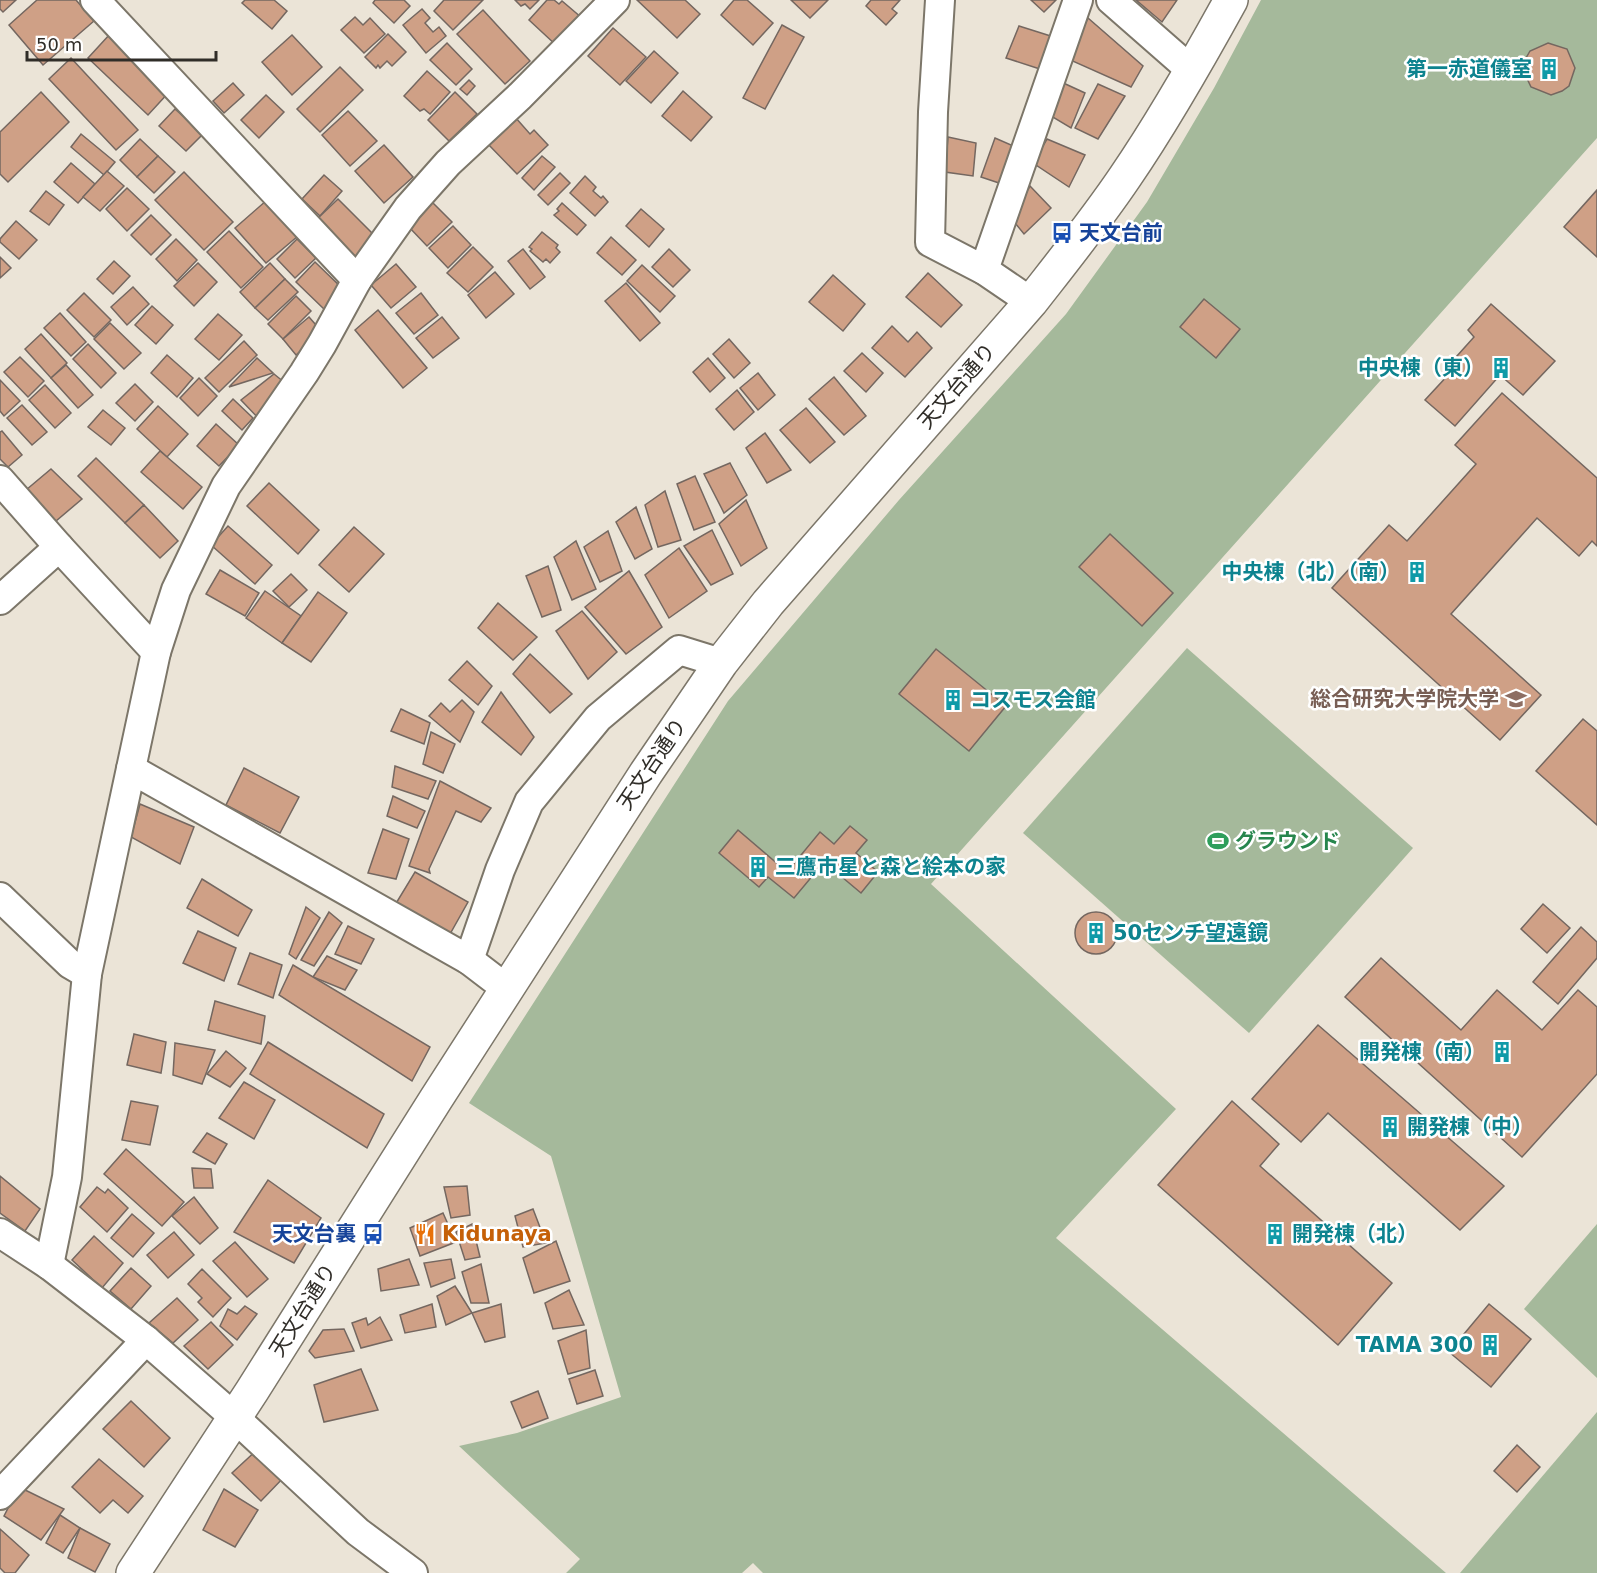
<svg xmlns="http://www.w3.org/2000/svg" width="1597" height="1573" font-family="'DejaVu Sans','Noto Sans JP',sans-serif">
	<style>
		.green { fill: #a5b99b }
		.building { fill: #cfa086; stroke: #746760; stroke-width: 1.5 }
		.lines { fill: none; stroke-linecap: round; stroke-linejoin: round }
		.street-casing { stroke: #7c7669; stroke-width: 32 }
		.secondary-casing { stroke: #7c7669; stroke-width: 36 }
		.street { stroke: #fff; stroke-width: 28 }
		.secondary { stroke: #fff; stroke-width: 33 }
		.labels { text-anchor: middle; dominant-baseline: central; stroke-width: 5; stroke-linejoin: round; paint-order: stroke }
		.culture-label { font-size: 21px; font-weight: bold; fill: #0d838f; stroke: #fff; text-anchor: end }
		.transit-label { font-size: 21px; font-weight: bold; fill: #164399; stroke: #fff; text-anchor: start }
		.street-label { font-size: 21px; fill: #302d28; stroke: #fff }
		.education-label { font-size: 21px; font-weight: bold; fill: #785e54; stroke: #fff; text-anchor: end }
		.leisure-label { font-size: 21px; font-weight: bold; fill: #27864d; stroke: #fff; text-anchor: start }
		.food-label { font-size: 21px; font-weight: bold; fill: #c56008; stroke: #fff; text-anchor: start }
	</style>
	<rect width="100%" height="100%" fill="#ebe4d7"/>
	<g class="green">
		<polygon points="1261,0 1597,0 1597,138 931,884 1176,1109 1056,1238 1446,1573 763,1573 753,1563 742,1573 566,1573 580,1559 459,1446 517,1433 621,1397 551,1156 469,1103 728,701 899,500 1066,314 1147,202 1214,88"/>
		<polygon points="1187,648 1413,848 1249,1033 1023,833"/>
		<polygon points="1597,1224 1597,1378 1524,1309"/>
		<polygon points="1597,1412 1597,1573 1460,1573"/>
	</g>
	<g class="building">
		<polygon points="0,0 16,0 3,12 0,9"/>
		<polygon points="37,0 76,0 94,21 43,65 9,25"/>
		<polygon points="245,0 274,0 287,11 272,29 242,3"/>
		<polygon points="375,0 404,0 410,6 394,23 373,3"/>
		<polygon points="444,0 483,0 453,30 434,11"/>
		<polygon points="515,0 539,0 530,9 525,4 521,6"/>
		<polygon points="547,0 554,0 559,4 562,1 582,18 557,46 529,20"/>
		<polygon points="637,0 685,0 700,14 677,38"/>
		<polygon points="734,0 747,0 773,23 753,45 721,15"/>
		<polygon points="791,0 828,0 810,18"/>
		<polygon points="871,0 900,0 892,9 897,13 886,25 866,6"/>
		<polygon points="1031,0 1056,0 1044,12"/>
		<polygon points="1136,0 1177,0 1162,22"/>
		<polygon points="422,9 430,18 425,23 433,32 439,27 446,36 426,53 403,25"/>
		<polygon points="483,10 530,61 505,84 457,34"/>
		<polygon points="355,17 363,25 370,18 385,34 364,53 341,30"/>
		<polygon points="1088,18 1143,66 1131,87 1068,59"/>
		<polygon points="782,25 804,37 765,109 743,98"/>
		<polygon points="1019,26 1057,38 1043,70 1006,58"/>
		<polygon points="613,28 646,57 620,85 588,56"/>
		<polygon points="110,34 170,91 148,115 88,58"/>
		<polygon points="388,34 406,52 392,66 387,61 380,68 378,65 376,68 365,57"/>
		<polygon points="292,35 322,67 292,95 262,62"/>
		<polygon points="447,43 472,69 456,85 430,60"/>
		<polygon points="1548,43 1567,49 1575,68 1569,86 1562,91 1551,95 1531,87 1523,70 1526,58 1530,51"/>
		<polygon points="654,51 678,73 651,103 626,81"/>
		<polygon points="71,58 138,130 116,150 49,79"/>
		<polygon points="340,67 363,90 320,132 297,109"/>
		<polygon points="427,71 450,92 430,114 424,109 420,111 404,96"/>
		<polygon points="469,80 475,86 467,95 460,89"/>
		<polygon points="1059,81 1085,93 1071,128 1046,113"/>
		<polygon points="233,83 244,95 224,113 213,101"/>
		<polygon points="1098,84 1125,96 1098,139 1075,128"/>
		<polygon points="683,91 712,117 691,141 662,116"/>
		<polygon points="41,92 69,122 8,182 0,174 0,132"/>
		<polygon points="455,92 477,114 449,141 428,120"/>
		<polygon points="266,95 284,112 259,138 241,120"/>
		<polygon points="175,109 203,134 186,151 159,126"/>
		<polygon points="348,111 377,141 350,166 322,135"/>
		<polygon points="515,117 530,134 534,130 548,145 517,174 487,143"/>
		<polygon points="81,134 115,162 104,175 71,147"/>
		<polygon points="948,137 976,143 973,176 945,172"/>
		<polygon points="995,138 1018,148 1005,185 981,177"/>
		<polygon points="140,139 158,156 137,177 120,160"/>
		<polygon points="1047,139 1085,155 1069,187 1033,163"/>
		<polygon points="384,145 413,177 384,203 355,171"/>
		<polygon points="158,156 175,172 154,193 137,177"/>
		<polygon points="542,156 555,167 534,190 522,178"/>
		<polygon points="71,163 95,184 78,203 54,182"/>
		<polygon points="107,171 124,186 100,211 83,197"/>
		<polygon points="184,172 233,222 204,250 155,200"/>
		<polygon points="560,173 570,183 548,205 538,195"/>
		<polygon points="324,175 342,191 320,216 302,199"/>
		<polygon points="585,176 596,187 593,191 601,198 603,196 608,202 595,216 570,193"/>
		<polygon points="1030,186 1051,208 1024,234 1011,218"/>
		<polygon points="127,188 149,209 127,231 106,209"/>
		<polygon points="1597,190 1597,257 1564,227"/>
		<polygon points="46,191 64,205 49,225 30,211"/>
		<polygon points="338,199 379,240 356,262 315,221"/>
		<polygon points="267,200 298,236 266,263 235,228"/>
		<polygon points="432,202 452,222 427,246 408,226"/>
		<polygon points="562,203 586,225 577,235 554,215 559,211 557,209"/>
		<polygon points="641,209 664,229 649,247 626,226"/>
		<polygon points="151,215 171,235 151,255 131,235"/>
		<polygon points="16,221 37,240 19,259 0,242 0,239"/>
		<polygon points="453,226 471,245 448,268 429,248"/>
		<polygon points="229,231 263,267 241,288 207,252"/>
		<polygon points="542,232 558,245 556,248 560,252 550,263 546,259 543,262 530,251 532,249 529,247"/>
		<polygon points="611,237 636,260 622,275 597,253"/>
		<polygon points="176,239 197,260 177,281 156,259"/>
		<polygon points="297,239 316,258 295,278 277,259"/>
		<polygon points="473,247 493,267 468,292 447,273"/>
		<polygon points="523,249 545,277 530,289 508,261"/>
		<polygon points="669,249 690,270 673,287 652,267"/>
		<polygon points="0,257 11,268 0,278"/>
		<polygon points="114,261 130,276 113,294 97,279"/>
		<polygon points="315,262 345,291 325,310 296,282"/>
		<polygon points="198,263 217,282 194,306 174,286"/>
		<polygon points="270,263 285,279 255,308 240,292"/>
		<polygon points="396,264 416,287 391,308 371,285"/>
		<polygon points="642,265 675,296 660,312 627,281"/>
		<polygon points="495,272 514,294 486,318 468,295"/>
		<polygon points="928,273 962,305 941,327 906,297"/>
		<polygon points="833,275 865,304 843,331 809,302"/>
		<polygon points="285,279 298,292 268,320 255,308"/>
		<polygon points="626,283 660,323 640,341 605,301"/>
		<polygon points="133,287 149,304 127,325 111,307"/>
		<polygon points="84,293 111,320 94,337 67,310"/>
		<polygon points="421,293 438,315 414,334 396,313"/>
		<polygon points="296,296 311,311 283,339 268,324"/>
		<polygon points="1204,299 1240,329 1216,358 1180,327"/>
		<polygon points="1491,304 1555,361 1523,395 1500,375 1455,426 1425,400 1462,360 1457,356 1474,337 1468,330"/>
		<polygon points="152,306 173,325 156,344 135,325"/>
		<polygon points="378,310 427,368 403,388 355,330"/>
		<polygon points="60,313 86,342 71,356 44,328"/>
		<polygon points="218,314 242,335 219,360 195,339"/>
		<polygon points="309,317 322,332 296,355 283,339"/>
		<polygon points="442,317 459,338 433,358 416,338"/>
		<polygon points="110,323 141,353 124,369 94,339"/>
		<polygon points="892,326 908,342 917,332 932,348 905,377 872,348"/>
		<polygon points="41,334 67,363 51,378 25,349"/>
		<polygon points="729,339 750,363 734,378 713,354"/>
		<polygon points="244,341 257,355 219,392 205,378"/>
		<polygon points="88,344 116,373 101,388 73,359"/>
		<polygon points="862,353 883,373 866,392 844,371"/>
		<polygon points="167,355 193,378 177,397 151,373"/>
		<polygon points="20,357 44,381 28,397 4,372"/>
		<polygon points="257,358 273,373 229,387"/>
		<polygon points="708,358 725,378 710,392 693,372"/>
		<polygon points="66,365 93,395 78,408 51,378"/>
		<polygon points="758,373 775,395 758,410 740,388"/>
		<polygon points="274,374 290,387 261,421 241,400"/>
		<polygon points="834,377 866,416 844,435 809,399"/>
		<polygon points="199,378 217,396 198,416 180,398"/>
		<polygon points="0,380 20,401 4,416 0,411"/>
		<polygon points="135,384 153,402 135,421 116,403"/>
		<polygon points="45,385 71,413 55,428 29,400"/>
		<polygon points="737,390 754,412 734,430 716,409"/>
		<polygon points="1502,393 1597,478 1597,546 1592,541 1579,556 1537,518 1451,614 1541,695 1500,740 1332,588 1389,525 1407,541 1476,464 1455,445"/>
		<polygon points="233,399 253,418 242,430 222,411"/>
		<polygon points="22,405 47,432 32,445 7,418"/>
		<polygon points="158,406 188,434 167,457 137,429"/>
		<polygon points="806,408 835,442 810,463 780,430"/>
		<polygon points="103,410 125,428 111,445 88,427"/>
		<polygon points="216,424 239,445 219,466 197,446"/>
		<polygon points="2,431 22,455 8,467 0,459 0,432"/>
		<polygon points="765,433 791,470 767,483 746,448"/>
		<polygon points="160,451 202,487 183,509 141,472"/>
		<polygon points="96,458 144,505 125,523 78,476"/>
		<polygon points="730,463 747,495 724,513 704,474"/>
		<polygon points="51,469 82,499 56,521 26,490"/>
		<polygon points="695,476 715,522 694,530 677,484"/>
		<polygon points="269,483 319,530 298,554 247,506"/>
		<polygon points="665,491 681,540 658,547 645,505"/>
		<polygon points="746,500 767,548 741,566 719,524"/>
		<polygon points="144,505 178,541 160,558 125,523"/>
		<polygon points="636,507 652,549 635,559 616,522"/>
		<polygon points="228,526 272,565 255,584 211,545"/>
		<polygon points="354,527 384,554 349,592 319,565"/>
		<polygon points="712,530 733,574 711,585 684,546"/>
		<polygon points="608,531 622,571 600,582 584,547"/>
		<polygon points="1110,534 1173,593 1142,626 1079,567"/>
		<polygon points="576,541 596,589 572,600 554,557"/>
		<polygon points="679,548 707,591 669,618 645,575"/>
		<polygon points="548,566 561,610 542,617 526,576"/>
		<polygon points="220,570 259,593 245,616 206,594"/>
		<polygon points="629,571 662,627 626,654 585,607"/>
		<polygon points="291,574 307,590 289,607 273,591"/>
		<polygon points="265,591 301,616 282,643 246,618"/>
		<polygon points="318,592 347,613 311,662 282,643"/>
		<polygon points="498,603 537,637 513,660 478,628"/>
		<polygon points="582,611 617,652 588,679 556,631"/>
		<polygon points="936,649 1006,706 969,751 899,694"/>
		<polygon points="530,654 572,694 550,713 513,674"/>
		<polygon points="467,661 492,686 478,705 449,680"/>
		<polygon points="501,692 534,737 521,755 482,722"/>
		<polygon points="462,700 474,712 460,742 429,716 441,703 450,712"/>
		<polygon points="401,709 430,723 424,744 391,731"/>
		<polygon points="1583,719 1597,731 1597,825 1536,771"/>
		<polygon points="431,732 455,744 443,773 423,764"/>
		<polygon points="395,766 436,781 428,799 392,787"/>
		<polygon points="244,768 299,797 280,833 226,805"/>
		<polygon points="440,781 491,808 481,822 456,811 429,869 430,873 409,866"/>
		<polygon points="393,796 425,811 417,828 387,816"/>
		<polygon points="140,804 194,827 180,864 131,837"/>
		<polygon points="850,826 867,840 856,853 878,872 861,893 824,862 794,898 768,877 759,887 719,853 738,830 787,872 820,832 834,844"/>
		<polygon points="383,829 409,839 396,879 368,873"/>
		<polygon points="415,872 468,902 450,934 395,905"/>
		<polygon points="202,879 252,910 238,936 187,908"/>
		<polygon points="1543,904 1570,928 1547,953 1521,929"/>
		<polygon points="306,907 320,918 296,959 289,954"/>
		<polygon points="329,912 342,923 314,966 301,960"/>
		<circle cx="1096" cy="933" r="21"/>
		<polygon points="348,926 374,939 361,964 335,954"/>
		<polygon points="1581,927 1597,942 1597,958 1558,1004 1533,982"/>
		<polygon points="198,931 236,948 224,981 183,963"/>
		<polygon points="250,953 282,965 273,998 238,984"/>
		<polygon points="327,956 357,970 345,990 313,977"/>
		<polygon points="1381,958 1461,1030 1497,990 1542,1030 1578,990 1597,1007 1597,1074 1522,1157 1345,997"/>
		<polygon points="293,965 430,1047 412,1081 279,995"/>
		<polygon points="215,1001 265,1016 261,1044 208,1030"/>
		<polygon points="1318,1025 1504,1186 1460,1230 1328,1113 1301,1142 1252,1099"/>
		<polygon points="134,1034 166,1042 161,1073 127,1065"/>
		<polygon points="268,1042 384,1114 367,1148 250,1074"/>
		<polygon points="175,1043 215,1050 202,1084 173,1075"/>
		<polygon points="226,1051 246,1068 230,1087 207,1074"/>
		<polygon points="244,1082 275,1100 254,1139 219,1118"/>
		<polygon points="131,1101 158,1106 150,1145 122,1140"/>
		<polygon points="1232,1101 1279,1144 1260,1166 1392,1283 1338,1345 1158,1185"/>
		<polygon points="207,1133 227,1144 215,1164 193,1152"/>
		<polygon points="126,1149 184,1202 162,1226 104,1174"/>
		<polygon points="192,1168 211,1169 213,1188 194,1188"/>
		<polygon points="0,1176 40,1209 25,1231 0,1213"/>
		<polygon points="268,1180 321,1218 294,1263 234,1232"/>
		<polygon points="467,1186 470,1215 451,1218 444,1187"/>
		<polygon points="97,1187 105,1193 108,1189 128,1208 107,1232 80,1207"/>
		<polygon points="194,1197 218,1228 200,1244 172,1216"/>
		<polygon points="533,1209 546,1243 523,1247 515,1216"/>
		<polygon points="443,1213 456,1242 420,1256 410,1228"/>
		<polygon points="132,1214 154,1233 133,1257 111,1238"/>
		<polygon points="472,1224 480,1257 465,1260 456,1232"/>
		<polygon points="174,1232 194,1255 168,1278 147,1255"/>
		<polygon points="94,1236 123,1263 102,1288 72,1260"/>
		<polygon points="556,1241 570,1281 534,1293 523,1258"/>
		<polygon points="235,1242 268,1279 247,1297 213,1261"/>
		<polygon points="409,1259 419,1285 381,1291 378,1269"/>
		<polygon points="451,1259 455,1278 431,1287 424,1263"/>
		<polygon points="481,1264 489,1303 471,1303 462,1272"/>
		<polygon points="131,1268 151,1286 131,1309 110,1291"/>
		<polygon points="202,1269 231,1298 213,1317 198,1302 202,1298 188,1284"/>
		<polygon points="455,1286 472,1313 446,1325 437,1296"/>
		<polygon points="569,1290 584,1325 553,1329 545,1303"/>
		<polygon points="177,1298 198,1320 173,1343 149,1323"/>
		<polygon points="432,1304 436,1327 405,1333 400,1315"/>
		<polygon points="501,1304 505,1337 485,1342 472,1313"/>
		<polygon points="1489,1304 1531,1339 1491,1387 1449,1352"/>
		<polygon points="245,1306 257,1314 237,1340 220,1326 228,1309 237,1314"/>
		<polygon points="380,1317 392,1340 361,1348 352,1323 366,1318 368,1325"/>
		<polygon points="211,1322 233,1345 208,1369 184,1346"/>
		<polygon points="344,1329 354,1351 315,1358 309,1351 323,1330"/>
		<polygon points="586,1330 590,1368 568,1374 558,1341"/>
		<polygon points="361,1369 378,1410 324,1422 314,1385"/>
		<polygon points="595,1370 603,1396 577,1404 569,1379"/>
		<polygon points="538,1391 548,1418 522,1428 511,1402"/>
		<polygon points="131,1401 170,1438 144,1467 103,1429"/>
		<polygon points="1517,1445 1540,1467 1517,1492 1494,1471"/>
		<polygon points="260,1447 286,1475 261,1501 232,1473"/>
		<polygon points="99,1459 143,1496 128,1513 113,1500 100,1513 72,1487"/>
		<polygon points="19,1487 64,1509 41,1540 4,1516"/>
		<polygon points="224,1489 258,1510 235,1547 203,1530"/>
		<polygon points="60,1515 80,1528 63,1553 46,1543"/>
		<polygon points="80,1528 110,1544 95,1572 68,1558"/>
		<polygon points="0,1529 29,1555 15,1573 5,1573 0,1568"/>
	</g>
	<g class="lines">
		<defs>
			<g id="street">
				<polyline points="95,0 357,280"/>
				<polyline points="940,0 933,112 930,242 984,270 1031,302"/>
				<polyline points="1111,0 1192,71"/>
				<polyline points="984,270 1078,0"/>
				<polyline points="0,480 59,547 156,652"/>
				<polyline points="0,600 59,547"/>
				<polyline points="131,769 469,960 507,989"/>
				<polyline points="0,897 70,964 87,974"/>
				<polyline points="469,960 500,870 529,802 598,718 679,650 721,663"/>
				<polyline points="0,1233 49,1265 146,1340 234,1417 358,1532 413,1573"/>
				<polyline points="49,1265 67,1177 87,974 156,652 176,590 226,486 304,373 322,344 357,280 408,208 448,163 520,96 615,0"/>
				<polyline points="0,1495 146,1340"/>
			</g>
			<path id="secondary" d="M133,1573L252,1391L436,1099L646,773L721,663L768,603L1031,302C1063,261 1096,220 1125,177C1164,120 1198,60 1231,0"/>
		</defs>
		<use href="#street" class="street-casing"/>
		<use href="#secondary" class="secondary-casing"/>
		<use href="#street" class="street"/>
		<use href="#secondary" class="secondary"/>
	</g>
	<defs>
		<symbol id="building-bare" viewBox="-9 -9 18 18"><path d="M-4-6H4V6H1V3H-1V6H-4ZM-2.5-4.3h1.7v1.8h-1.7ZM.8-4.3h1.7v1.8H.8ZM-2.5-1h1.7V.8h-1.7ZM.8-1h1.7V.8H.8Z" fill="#0f9aa8" stroke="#fff" stroke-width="2.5" paint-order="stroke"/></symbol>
		<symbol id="bus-bare" viewBox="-9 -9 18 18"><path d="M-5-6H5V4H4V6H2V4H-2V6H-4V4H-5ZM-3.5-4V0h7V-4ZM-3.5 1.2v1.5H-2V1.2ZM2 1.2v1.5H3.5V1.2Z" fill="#1a4fb4" stroke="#fff" stroke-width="2.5" paint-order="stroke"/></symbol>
		<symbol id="university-bare" viewBox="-9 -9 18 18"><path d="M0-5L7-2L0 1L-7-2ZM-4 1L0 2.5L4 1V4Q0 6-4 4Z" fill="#8d6e63" stroke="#fff" stroke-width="2.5" paint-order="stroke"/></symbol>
		<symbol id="stadium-bare" viewBox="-9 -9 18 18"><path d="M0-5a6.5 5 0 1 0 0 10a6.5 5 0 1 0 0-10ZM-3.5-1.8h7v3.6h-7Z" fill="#2e9e5b" stroke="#fff" stroke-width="2.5" paint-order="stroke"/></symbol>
		<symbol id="restaurant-bare" viewBox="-9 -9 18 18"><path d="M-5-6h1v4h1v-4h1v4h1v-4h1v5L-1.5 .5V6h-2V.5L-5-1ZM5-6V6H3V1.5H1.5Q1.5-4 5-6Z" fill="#e8710a" stroke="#fff" stroke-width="2.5" paint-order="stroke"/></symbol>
	</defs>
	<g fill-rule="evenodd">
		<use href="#building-bare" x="1534" y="54" width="30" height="30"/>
		<use href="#bus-bare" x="1047" y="218" width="30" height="30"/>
		<use href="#building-bare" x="1486" y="353" width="30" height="30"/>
		<use href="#building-bare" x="1402" y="557" width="30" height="30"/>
		<use href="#university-bare" x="1501" y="684" width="30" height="30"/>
		<use href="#building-bare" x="938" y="685" width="30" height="30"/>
		<use href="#stadium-bare" x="1203" y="826" width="30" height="30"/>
		<use href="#building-bare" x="743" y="852" width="30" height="30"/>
		<use href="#building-bare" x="1081" y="918" width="30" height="30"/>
		<use href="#building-bare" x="1487" y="1037" width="30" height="30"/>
		<use href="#building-bare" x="1375" y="1112" width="30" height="30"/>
		<use href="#bus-bare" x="358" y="1219" width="30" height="30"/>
		<use href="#restaurant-bare" x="410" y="1219" width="30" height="30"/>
		<use href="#building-bare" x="1260" y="1219" width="30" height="30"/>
		<use href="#building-bare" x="1475" y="1330" width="30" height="30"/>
	</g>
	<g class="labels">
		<g class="culture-label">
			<text x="1532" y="69">第一赤道儀室</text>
			<text x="1484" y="368">中央棟（東）</text>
			<text x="1400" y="572">中央棟（北）（南）</text>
			<text x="970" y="700" text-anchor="start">コスモス会館</text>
			<text x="775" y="867" text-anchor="start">三鷹市星と森と絵本の家</text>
			<text x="1113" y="933" text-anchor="start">50センチ望遠鏡</text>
			<text x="1485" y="1052">開発棟（南）</text>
			<text x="1407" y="1127" text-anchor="start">開発棟（中）</text>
			<text x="1292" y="1234" text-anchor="start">開発棟（北）</text>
			<text x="1473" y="1345">TAMA 300</text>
		</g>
		<g class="transit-label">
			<text x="1079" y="233">天文台前</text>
			<text x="356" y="1234" text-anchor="end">天文台裏</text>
		</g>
		<g class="street-label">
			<text transform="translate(957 386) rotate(-49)">天文台通り</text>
			<text transform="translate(652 764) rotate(-56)">天文台通り</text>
			<text transform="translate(303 1310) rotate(-58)">天文台通り</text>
		</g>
		<g class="education-label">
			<text x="1499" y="699">総合研究大学院大学</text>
		</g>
		<g class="leisure-label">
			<text x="1235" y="841">グラウンド</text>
		</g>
		<g class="food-label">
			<text x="442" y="1234">Kidunaya</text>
		</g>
	</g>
	<path d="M27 51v9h189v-9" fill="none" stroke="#302d28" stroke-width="3"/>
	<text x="36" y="51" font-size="18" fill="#302d28" stroke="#ffffff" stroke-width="4.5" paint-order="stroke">50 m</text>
</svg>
